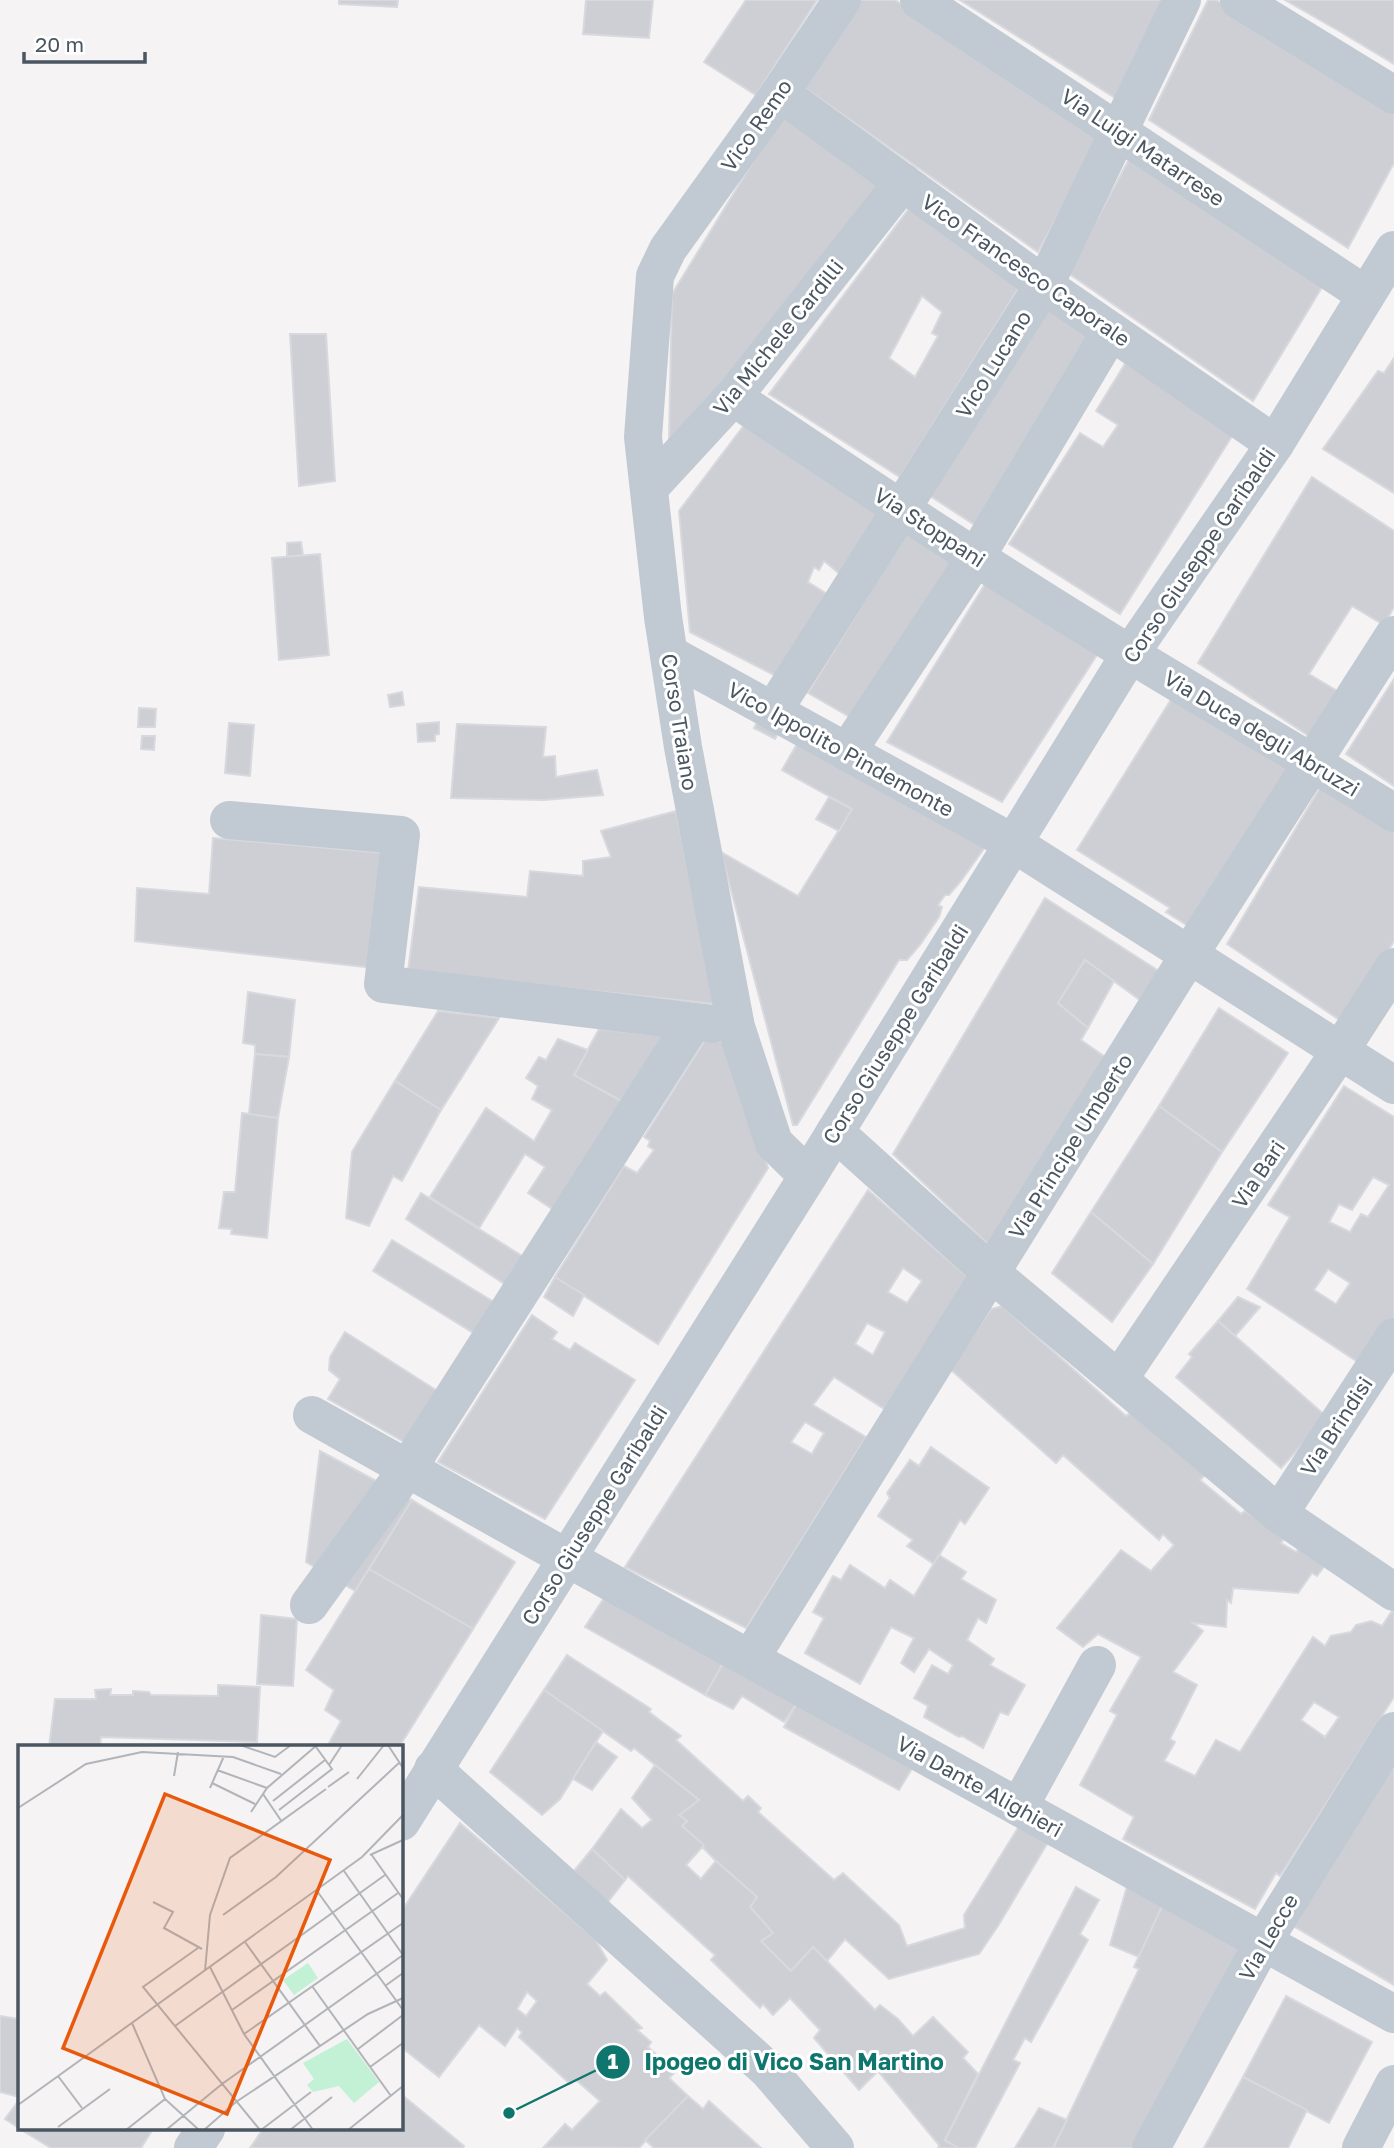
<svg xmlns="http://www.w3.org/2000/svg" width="1394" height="2148" font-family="'Golos Text',sans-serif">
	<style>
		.building { fill: #cdcfd5; stroke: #d7d9de; stroke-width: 2; fill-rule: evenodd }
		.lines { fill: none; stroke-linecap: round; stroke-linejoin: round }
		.minor { stroke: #c1cad2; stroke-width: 38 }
		.labels { text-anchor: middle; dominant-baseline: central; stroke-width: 6; stroke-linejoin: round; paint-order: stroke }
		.street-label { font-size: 21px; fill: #4a5661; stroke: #fff }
		.inset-road { fill: none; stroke: #b1b4b9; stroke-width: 2 }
		.view { fill: #e8590c; fill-opacity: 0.15; stroke: #e8590c; stroke-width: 3.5 }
		.inset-edge { fill: none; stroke: #4a5661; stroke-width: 3.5 }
		.leader { fill: none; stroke: #0f766e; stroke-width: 2.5 }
		.callout-dot { fill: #0f766e; stroke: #fff; stroke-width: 2.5 }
		.mark-label { font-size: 21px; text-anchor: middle; font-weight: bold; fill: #fff }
		.callout-label { font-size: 23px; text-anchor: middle; font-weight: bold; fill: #0f766e; stroke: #fff; stroke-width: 6; stroke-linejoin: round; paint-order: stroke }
	</style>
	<rect width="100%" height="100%" fill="#f5f3f3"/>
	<g class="building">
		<polygon points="339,0 398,0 397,7 339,4"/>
		<polygon points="586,0 653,0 649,38 583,34"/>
		<polygon points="746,0 817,0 756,95 704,62"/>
		<polygon points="857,0 895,0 1103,132 1038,252 802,86"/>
		<polygon points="960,0 1168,0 1120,101"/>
		<polygon points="1208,0 1216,0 1394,105 1394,163 1348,248 1149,120"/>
		<polygon points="1285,0 1394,0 1394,64 1339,31"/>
		<polygon points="783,113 884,186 678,448 669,440 672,294"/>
		<polygon points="1133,152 1330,274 1253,401 1068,273"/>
		<path d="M911,206L1021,284L900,477L769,394ZM922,296L942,312L932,333L938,336L915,377L889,358Z"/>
		<polygon points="1052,305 1103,337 981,529 930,496"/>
		<polygon points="290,334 326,334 335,481 299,486"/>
		<polygon points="1394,358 1394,493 1323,449 1378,371 1384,373"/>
		<polygon points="1128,359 1234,433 1120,614 1009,544 1080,433 1103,447 1118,425 1096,411"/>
		<polygon points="745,424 882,510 841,575 824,561 819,570 814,567 808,582 827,594 776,676 690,632 679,511"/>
		<polygon points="1312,477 1394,531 1394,607 1384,625 1352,606 1309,674 1344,695 1315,740 1198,663"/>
		<polygon points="911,525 960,557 855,720 808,693"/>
		<polygon points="301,542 303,555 287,557 287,543"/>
		<polygon points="320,554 329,655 279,660 272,558"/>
		<polygon points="990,576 1104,644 1002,802 887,742"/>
		<polygon points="1394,679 1394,786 1346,754"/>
		<polygon points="1177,690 1293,768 1188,926 1166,912 1170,908 1077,850"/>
		<polygon points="402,692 404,705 390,707 388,695"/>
		<polygon points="139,708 156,709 155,727 138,727"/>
		<polygon points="762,712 783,723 775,739 754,728"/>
		<polygon points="439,722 439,734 435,735 435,741 418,742 417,724"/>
		<polygon points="229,723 254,725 250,776 225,773"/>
		<polygon points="457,724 546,727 543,757 555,756 556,777 597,770 603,795 544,800 451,798"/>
		<polygon points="804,732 985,847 961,881 949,895 945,895 938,905 942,907 939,917 920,945 907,960 899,960 797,1125 793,1125 721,852 798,896 852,809 782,770"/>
		<polygon points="142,736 155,736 154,750 141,749"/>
		<polygon points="1324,781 1394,829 1394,941 1344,1023 1227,944"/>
		<polygon points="829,797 852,809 839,831 816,819"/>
		<polygon points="676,811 715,1004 408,971 419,887 527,897 530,871 583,876 583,861 611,857 601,831"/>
		<polygon points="213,838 385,853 373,968 135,941 137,888 209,894"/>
		<polygon points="1045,898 1162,973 1144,1003 1085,960 1058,1003 1088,1028 1081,1040 1108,1059 991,1247 893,1154"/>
		<polygon points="1085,960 1114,981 1088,1028 1058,1003"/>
		<polygon points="248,992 295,1000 289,1057 255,1054 255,1045 243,1043"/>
		<polygon points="1219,1008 1288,1053 1222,1152 1159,1106"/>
		<polygon points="438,1011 499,1018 441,1110 395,1081"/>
		<polygon points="599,1029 664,1036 623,1102 574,1075"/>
		<polygon points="558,1039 588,1050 574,1075 623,1102 554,1210 528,1193 545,1167 525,1154 479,1228 430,1197 486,1108 534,1141 552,1110 532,1099 538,1086 526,1078 539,1057 546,1060"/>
		<polygon points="705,1040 728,1043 768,1168 658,1344 555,1277 624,1166 637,1173 654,1150 648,1146 650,1141 644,1137"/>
		<polygon points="255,1054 289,1057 278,1118 249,1114"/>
		<polygon points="395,1081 441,1110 402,1181 393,1176 369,1226 346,1218 352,1152"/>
		<path d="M1344,1086L1394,1117V1318L1364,1366L1247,1289L1290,1217L1268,1205ZM1373,1177L1389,1185L1368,1217L1361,1214L1350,1232L1329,1222L1339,1204L1352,1210ZM1328,1269L1350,1283L1336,1304L1314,1290Z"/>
		<polygon points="1159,1106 1222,1152 1153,1264 1091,1212"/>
		<polygon points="242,1113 278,1118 267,1238 231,1234 232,1229 219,1228 224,1192 235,1192"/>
		<path d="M868,1190L970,1279L886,1410L834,1377L813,1405L866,1437L746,1628L625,1567ZM903,1268L922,1281L907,1303L888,1292ZM867,1323L885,1332L873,1355L855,1344ZM805,1422L824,1433L812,1454L791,1442Z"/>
		<polygon points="421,1193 524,1257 506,1285 406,1219"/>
		<polygon points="1091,1212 1153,1264 1112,1322 1052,1273"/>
		<polygon points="392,1240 499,1305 480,1337 373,1271"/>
		<polygon points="555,1277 584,1295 573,1316 544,1297"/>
		<polygon points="1238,1297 1260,1307 1235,1336 1218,1321"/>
		<path d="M1002,1306L1126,1416L1131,1412L1205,1475L1200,1480L1241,1514L1245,1511L1285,1537L1281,1543L1296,1552L1300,1547L1326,1564L1317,1576L1312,1573L1298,1593L1233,1588L1231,1603L1227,1600L1226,1627L1193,1623L1203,1631L1173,1672L1197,1685L1170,1739L1175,1742L1164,1761L1195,1776L1216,1740L1240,1752L1313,1637L1325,1646L1331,1636L1351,1632L1356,1625L1371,1621L1382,1626L1392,1611L1394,1612V1697L1280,1876L1276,1873L1255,1909L1123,1839L1134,1817L1080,1785L1117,1715L1110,1711L1141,1657L1098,1634L1083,1647L1057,1628L1121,1550L1151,1571L1174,1545L1163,1534L1159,1540L1063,1455L1056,1463L950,1369L991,1309ZM1314,1702L1339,1717L1325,1737L1301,1720Z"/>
		<polygon points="532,1315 557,1332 552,1339 570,1350 575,1343 635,1380 545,1519 438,1462"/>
		<polygon points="1218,1321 1327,1417 1281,1468 1176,1377 1192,1357 1189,1354"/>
		<polygon points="345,1332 439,1392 406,1443 328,1399 340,1379 329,1370 330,1357"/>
		<polygon points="931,1447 989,1488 965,1524 960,1520 934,1564 907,1546 913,1540 878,1516 890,1498 887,1493 910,1460 919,1466"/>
		<polygon points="320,1451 412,1500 355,1591 306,1562"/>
		<polygon points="412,1500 515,1562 473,1629 369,1569"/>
		<polygon points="939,1555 966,1572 961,1579 996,1600 986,1623 978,1618 967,1640 994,1659 990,1665 1025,1685 1008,1715 1000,1712 983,1748 962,1736 959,1737 924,1717 928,1706 914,1698 932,1665 948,1674 953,1665 929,1649 914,1672 901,1663 914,1638 891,1627 860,1684 805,1653 824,1618 813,1612 833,1576 841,1580 850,1565 885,1588 890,1580 914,1596"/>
		<polygon points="369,1569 473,1629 399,1747 327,1747 341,1721 325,1710 334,1690 306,1670"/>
		<polygon points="606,1595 725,1660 705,1695 585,1627"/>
		<polygon points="261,1615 297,1619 293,1686 257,1684"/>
		<polygon points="567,1655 651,1709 649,1712 681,1736 676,1740 743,1801 748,1796 761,1808 758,1812 834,1880 843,1873 899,1925 907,1946 965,1928 964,1915 1021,1823 1050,1839 998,1926 979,1954 889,1979 845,1939 827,1961 813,1947 791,1971 761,1941 773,1933 750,1907 757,1897 716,1861 682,1826 687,1821 679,1815 699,1800 634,1748 631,1751 544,1690"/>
		<polygon points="725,1660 798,1701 784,1722 742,1696 733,1709 705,1695"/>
		<polygon points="218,1685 260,1687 257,1742 101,1737 100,1747 49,1747 55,1699 96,1699 95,1690 111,1689 110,1695 133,1695 133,1691 149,1692 151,1695 218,1696"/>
		<polygon points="544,1690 603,1731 560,1799 542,1815 490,1772"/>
		<polygon points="798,1701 914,1765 899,1790 784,1727"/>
		<polygon points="596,1742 617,1757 592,1790 573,1779"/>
		<polygon points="1394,1759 1394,1985 1288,1923"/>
		<polygon points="655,1765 699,1800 679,1815 687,1821 682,1826 704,1845 686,1865 701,1879 716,1861 757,1897 750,1907 773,1933 761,1941 791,1971 813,1947 875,2010 880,2005 898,2019 913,2036 933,2017 968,2052 963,2058 978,2074 945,2140 959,2148 938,2148 939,2145 878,2071 859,2090 814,2038 820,2030 790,1998 773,2015 763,2004 760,2008 711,1960 715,1955 708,1949 628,1876 625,1880 592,1849 621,1809 642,1828 652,1820 632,1798"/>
		<path d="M460,1823L595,1939L607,1960L587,1984L600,1996L605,1992L642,2028L637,2030L651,2042L648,2047L675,2072L669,2078L688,2096L639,2148L544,2147L565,2124L572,2130L600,2101L576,2080L570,2084L519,2037L522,2032L517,2028L505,2046L479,2025L439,2077L401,2047V1912ZM527,1992L537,2001L526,2016L517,2009Z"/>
		<polygon points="592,1849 625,1880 607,1903 574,1871"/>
		<polygon points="1128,1883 1164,1902 1139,1957 1110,1945"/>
		<polygon points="1076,1887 1099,1900 1080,1934 1088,1940 1031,2042 1025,2038 1013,2060 1020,2063 975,2148 959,2148 945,2140"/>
		<polygon points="1164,1902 1243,1941 1132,2148 1053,2148 1139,1969 1134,1967"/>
		<polygon points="1286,1996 1372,2042 1329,2123 1243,2077"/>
		<polygon points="0,2016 19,2019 19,2097 0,2092"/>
		<polygon points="1243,2077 1307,2110 1288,2148 1204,2148"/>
		<polygon points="401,2094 464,2146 463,2148 250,2148 263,2129 401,2129"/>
		<polygon points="688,2096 703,2109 709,2101 761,2148 654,2148 645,2140"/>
		<polygon points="19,2100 19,2128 5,2119"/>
		<polygon points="1039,2108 1067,2120 1053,2148 1015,2148"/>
		<polygon points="20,2129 153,2129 141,2148 51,2148"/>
	</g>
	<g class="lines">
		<g class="minor">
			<polyline points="919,0 1366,295"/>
			<polyline points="1239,0 1394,95"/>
			<polyline points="780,93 1044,285 1275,444"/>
			<path d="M733,397C864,485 995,572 1130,654C1218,708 1307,758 1394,813"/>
			<polyline points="649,488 733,397 903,182"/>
			<polyline points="669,654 1013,843 1394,1085"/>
			<polyline points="773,711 1048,278 1182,0"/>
			<polyline points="847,752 976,557 1111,331"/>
			<polyline points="229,820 401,835 383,984 713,1024"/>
			<polyline points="835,1132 990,1272 1279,1514 1394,1592"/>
			<polyline points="808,1176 774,1143 736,1027 683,747 663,617 643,437 655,276 668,249 780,93 842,0"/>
			<polyline points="1119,1379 1340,1051 1394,967"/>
			<polyline points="312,1415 567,1558 1394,2014"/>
			<polyline points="1279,1514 1394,1337"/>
			<polyline points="309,1605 408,1468 693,1022"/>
			<polyline points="750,1659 1189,955 1394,635"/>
			<polyline points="433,1769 768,2070 835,2148"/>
			<polyline points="1019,1807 1097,1665"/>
			<polyline points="401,1822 808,1176 1130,654 1275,444 1394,250"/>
			<polyline points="193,2148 206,2129"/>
			<polyline points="1151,2148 1263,1942 1394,1731"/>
			<polyline points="1361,2148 1394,2084"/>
		</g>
	</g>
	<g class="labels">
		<g class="street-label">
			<text transform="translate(756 125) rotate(-55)">Vico Remo</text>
			<text transform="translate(1143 147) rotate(34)">Via Luigi Matarrese</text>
			<text transform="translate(1026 270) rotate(35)">Vico Francesco Caporale</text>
			<text transform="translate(778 337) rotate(-51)">Via Michele Cardilli</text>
			<text transform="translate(993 364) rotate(-58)">Vico Lucano</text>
			<text transform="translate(930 527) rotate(33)">Via Stoppani</text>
			<text transform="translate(1199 555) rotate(-56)">Corso Giuseppe Garibaldi</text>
			<text transform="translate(680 722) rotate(81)">Corso Traiano</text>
			<text transform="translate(1262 733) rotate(31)">Via Duca degli Abruzzi</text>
			<text transform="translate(841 749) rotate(29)">Vico Ippolito Pindemonte</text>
			<text transform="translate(895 1034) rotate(-58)">Corso Giuseppe Garibaldi</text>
			<text transform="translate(1070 1146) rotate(-58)">Via Principe Umberto</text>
			<text transform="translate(1258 1174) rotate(-56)">Via Bari</text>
			<text transform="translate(1336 1426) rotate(-57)">Via Brindisi</text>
			<text transform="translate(594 1515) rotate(-58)">Corso Giuseppe Garibaldi</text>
			<text transform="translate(980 1786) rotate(29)">Via Dante Alighieri</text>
			<text transform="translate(1268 1937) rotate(-60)">Via Lecce</text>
		</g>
	</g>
	<g transform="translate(18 1745)">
		<rect width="385" height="385" fill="#f5f3f3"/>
		<path d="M290,218L300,233L276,250L265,235ZM329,294L361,337L336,358L321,341L295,347L289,340L296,334L285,318Z" fill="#c3f1d5"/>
		<path class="inset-road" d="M222,0L257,12L273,0M370,0L385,23M311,20L324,0M199,25L249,43M156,31L160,7M339,34L366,0M194,38L237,59M310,42L331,27M192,43L206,11M245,49L264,77M255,56L307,15M0,63L68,19L124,7L215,12L263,29M261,65L314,24L298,2M233,67L249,43L299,0M353,109L385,154M352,110L385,95M326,126L385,210M299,146L385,265M135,157L155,167L146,183L184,204M205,170L258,132L382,17M227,197L302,301M180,203L125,242L242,385M192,222L226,289L295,385M187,226L192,170L212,113L308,44M294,241L373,351M367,241L385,228M214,265L380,148M114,278L147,354L181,385M157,281L367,130M226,289L385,178M340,304L385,270M352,322L385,298M40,331L64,363M0,360L344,112L385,70M40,382L92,344M108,385L147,354M148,385L204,339L385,210M186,385L218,357L350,269L385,253M243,385L293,347M272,385L314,352M330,385L385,341"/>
		<path class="view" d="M147,49L312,115L209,369L45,303Z"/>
		<rect width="385" height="385" class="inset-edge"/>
	</g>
	<path class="leader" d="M509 2113L613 2062"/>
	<g class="callout-dot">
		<circle cx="509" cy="2113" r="7"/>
		<circle cx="613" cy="2062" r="18"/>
	</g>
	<g class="mark-label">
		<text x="613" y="2069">1</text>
	</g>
	<g class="callout-label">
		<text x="794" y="2070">Ipogeo di Vico San Martino</text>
	</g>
	<path d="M24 52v10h121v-10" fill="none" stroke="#4a5661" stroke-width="3.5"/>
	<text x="35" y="52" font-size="21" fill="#4a5661" stroke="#ffffff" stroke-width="5" paint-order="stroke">20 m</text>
</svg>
